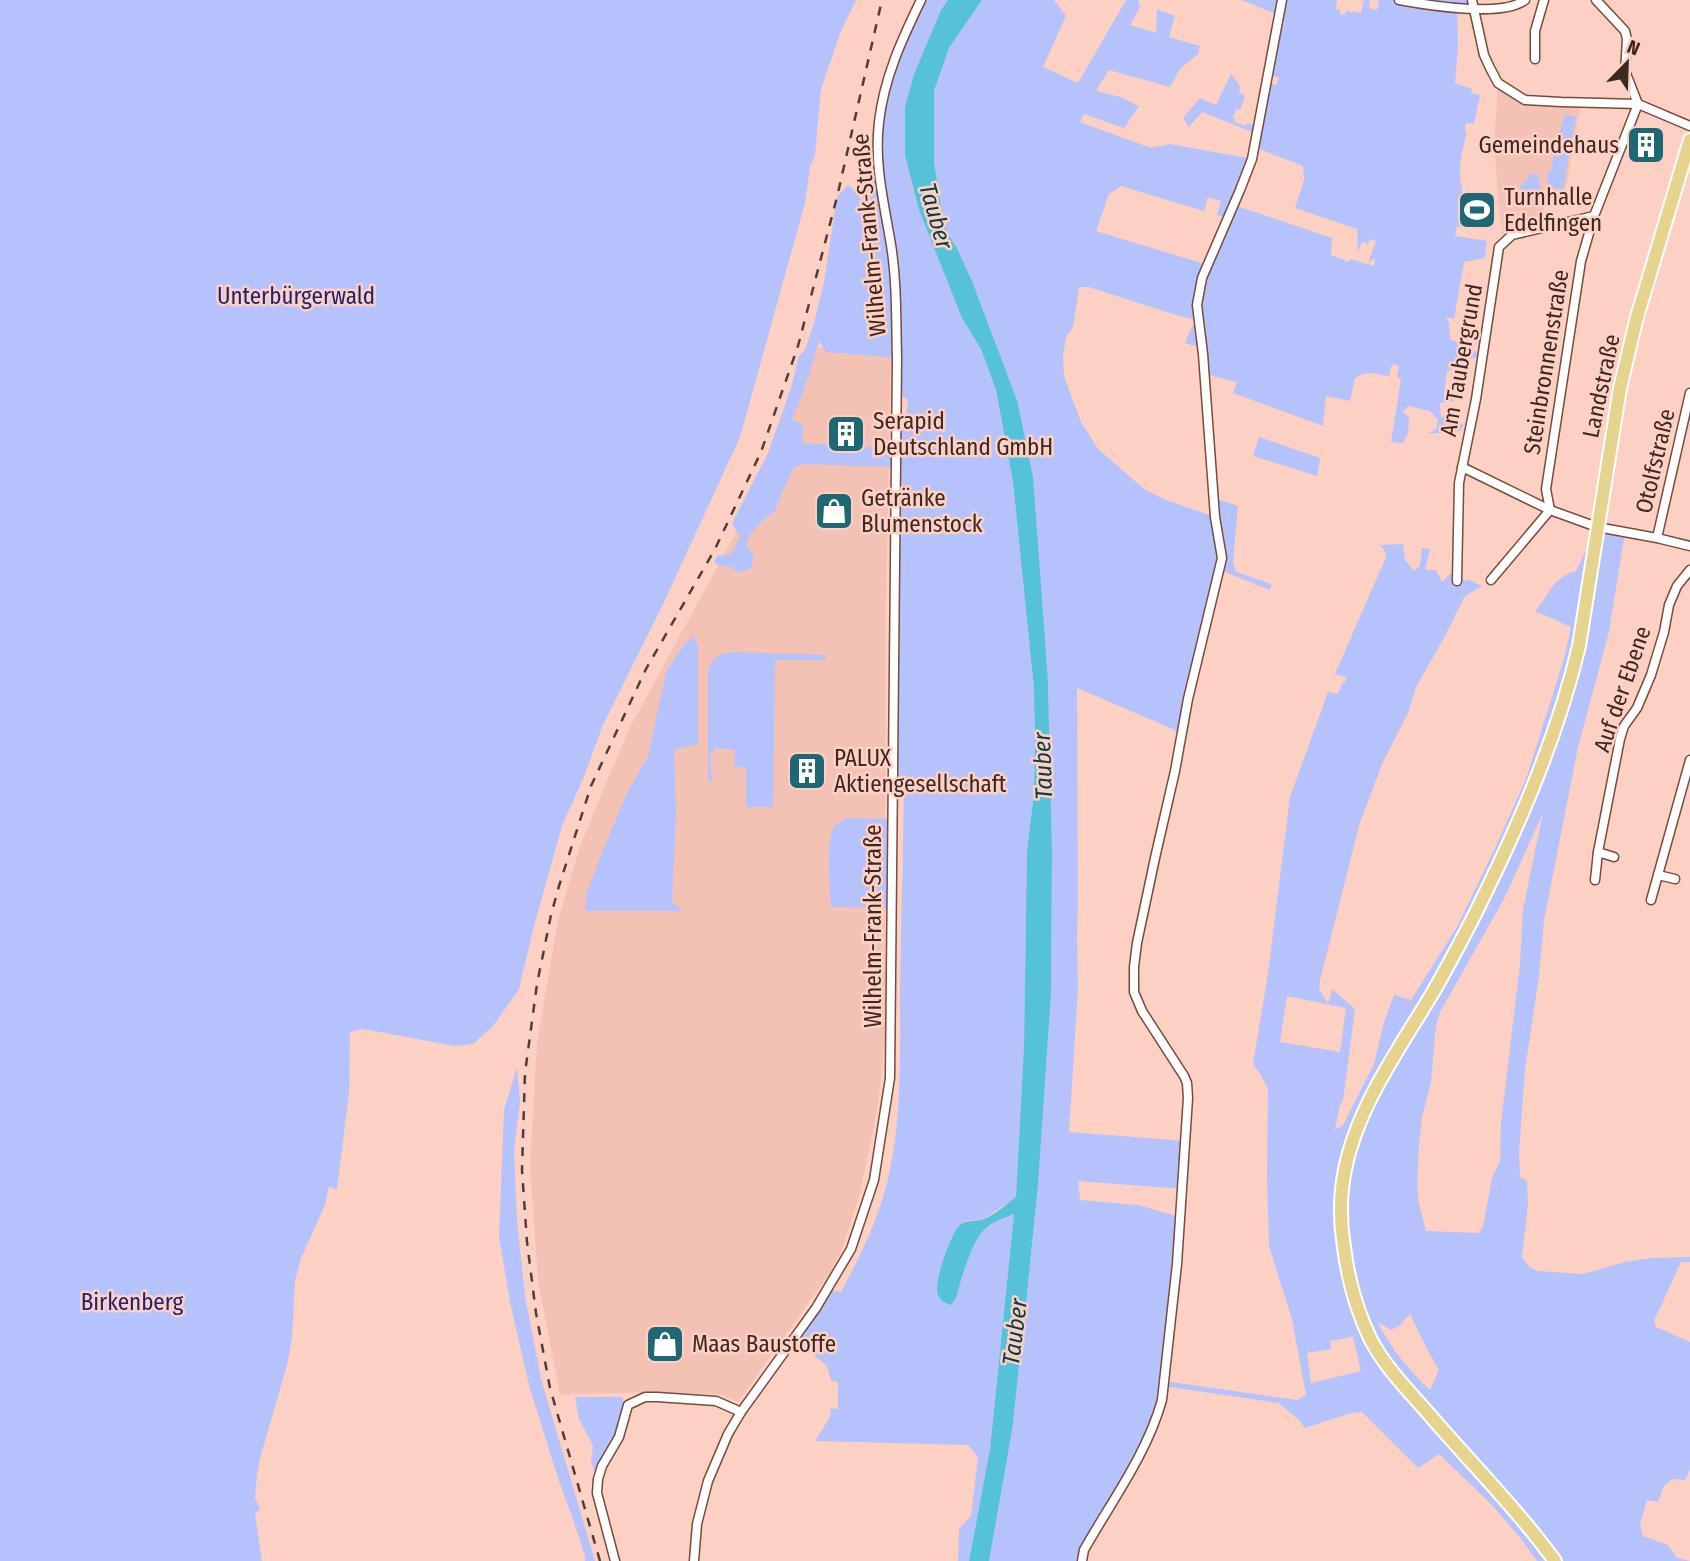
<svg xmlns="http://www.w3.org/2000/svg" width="1690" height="1561" font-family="'Fira Sans Condensed',sans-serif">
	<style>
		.built { fill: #f4c2b5 }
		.green { fill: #b5c2fc; fill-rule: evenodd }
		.water { fill: #55c2da }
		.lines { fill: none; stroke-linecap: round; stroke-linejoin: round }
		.minor-casing { stroke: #794a3e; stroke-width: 11 }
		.primary-casing { stroke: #fff; stroke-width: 16 }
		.minor { stroke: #fff; stroke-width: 8 }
		.primary { stroke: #e5d38e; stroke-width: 12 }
		.rail { stroke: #543c36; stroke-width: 2.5; stroke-dasharray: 9 9; stroke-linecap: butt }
		.labels { text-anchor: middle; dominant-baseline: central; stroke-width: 5; stroke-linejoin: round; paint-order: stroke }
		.poi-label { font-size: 23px; fill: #3c2722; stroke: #fdd0c4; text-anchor: start }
		.street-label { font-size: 23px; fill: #3c2722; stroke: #fdd0c4 }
		.park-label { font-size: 23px; fill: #202172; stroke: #fdd0c4 }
		.water-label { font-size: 24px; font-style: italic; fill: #073b45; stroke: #fdd0c4 }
	</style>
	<rect width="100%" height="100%" fill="#fdd0c4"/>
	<g class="built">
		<polygon points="1498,85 1523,102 1580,106 1565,194 1545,189 1543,224 1502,235 1494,146"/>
		<polygon points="809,347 891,352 886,604 885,1038 878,1106 860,1193 843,1247 832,1270 738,1402 720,1394 648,1392 560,1395 538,1281 530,1165 537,1042 558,920 580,846 628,731 733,538 774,448"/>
	</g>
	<g class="green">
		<polygon points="0,0 856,0 841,31 821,89 815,155 810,167 805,203 740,437 665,600 603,725 583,779 562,826 535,922 519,989 493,1026 473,1044 455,1046 363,1029 350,1032 349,1093 337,1190 329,1186 325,1205 301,1258 295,1280 292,1338 287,1365 260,1458 257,1475 255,1498 260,1508 255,1514 262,1561 0,1561"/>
		<path d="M921,0H948L941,10L914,74L905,107V158L919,210L962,318L981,349L996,390L1013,482L1034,689L1035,740L1034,793L1027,851L1024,1045L1016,1197L984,1219L966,1221L956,1298C961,1280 971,1243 984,1230C991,1222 1004,1218 1014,1214L990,1449L969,1561H958L959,1529L971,1516L978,1457L968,1445L815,1441L830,1417L831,1408L838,1409V1382L831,1381L827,1366L804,1347L801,1330L827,1290L841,1292C861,1255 880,1216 889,1174C902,1115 900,1054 900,994C901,924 903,855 904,786L893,777L896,467L802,464L793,469L790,475L774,512L762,521L748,538L747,546L754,556L751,568C741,574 737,572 728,566H720L714,562L717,556L731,554L740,537L732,523L768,453L791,388L799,356L805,350L813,326L824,282L837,197L848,185L854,190L862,201L868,172L878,164L883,98ZM819,341L826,352L897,358V393L908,400L905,429L896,430V449L802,443L803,423L792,421L808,378Z"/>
		<path d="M982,0H1054L1066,16L1043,67L1078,83L1126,0H1138L1140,7L1130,25L1156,33L1157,9L1175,16L1169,37L1200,46L1198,54L1180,69L1170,87L1109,70L1096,91L1120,97L1139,106L1124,128L1084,114L1080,122L1151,148L1170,144L1252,159L1234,205L1332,238L1331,255L1349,262L1350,259L1374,266L1375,258L1368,263L1376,241L1370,239L1368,244L1362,242L1358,252L1357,229L1295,208L1304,180L1303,166L1254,147L1257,134L1202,112L1189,127L1183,118L1200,98L1216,105L1231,74L1240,86L1239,92L1245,96L1240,110L1236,109L1233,118L1235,119L1234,122L1246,126L1248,123L1258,127L1267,82L1276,85L1279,78L1268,73L1279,15L1241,0H1337L1336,9L1340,10V14L1345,15L1346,11L1361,13L1364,0H1370L1369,8L1377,10L1379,1L1375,0H1472L1474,9L1457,8L1458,47L1455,83L1472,89L1471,93L1480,95L1474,124L1466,123L1465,130L1467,133C1463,146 1459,163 1460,176C1460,183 1463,187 1462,194L1465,195L1461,227L1457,226L1455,236L1487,241L1485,258L1464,262L1454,319L1446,317L1449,322L1450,339L1458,343L1463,352L1478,351V342L1480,339L1486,340L1483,356L1462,360V367L1447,371L1444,395H1452L1454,401L1440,403L1441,417L1447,416V414H1451L1452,419L1464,425L1460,431L1428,434L1436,429L1438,420L1430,411L1408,406L1403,412L1409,417L1408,433L1403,443L1391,442L1401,379L1397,377L1399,366L1392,364L1389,376C1377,374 1366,370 1355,378L1350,401L1326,396L1323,426L1233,393L1237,382L1205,374L1202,348L1185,343L1192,327L1198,320L1179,316L1089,287H1079L1073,327L1066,337L1063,356L1064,376L1081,422L1098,449L1144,489L1166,500L1215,517L1214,498L1238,506L1233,562L1236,572L1271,584L1270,590L1220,570L1182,733L1077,688L1078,900L1077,940L1078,988L1069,1132L1185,1141L1182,1189L1078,1181L1080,1200L1138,1205L1180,1217L1164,1381L1297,1400L1306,1395L1292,1319L1269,1246L1267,1180L1268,1089L1261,1075L1253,1064L1268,974L1290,797L1328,692L1338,694L1343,682L1345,683L1346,677L1335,674L1386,557L1385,551L1380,545L1403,544L1405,560L1414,571L1420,565L1422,548L1430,549L1425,570H1436L1442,582L1451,573L1457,581L1470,580L1482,586L1465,596L1445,636L1416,687L1409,711L1383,762L1360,822L1320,980L1319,988L1328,1004L1332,989L1355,1009L1343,1101L1340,1104L1335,1130L1343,1125L1374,1064L1384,1022L1394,995L1411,1000L1457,927L1495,848L1526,779L1564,659L1571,627L1535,611C1551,594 1550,579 1576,571L1597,527L1613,529L1612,535L1624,538L1609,632L1578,747L1544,920L1539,976L1525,1070L1519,1152L1520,1177L1527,1181L1528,1203L1522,1257L1529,1267L1538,1271L1583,1274L1625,1262L1651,1258L1690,1257V1262H1681L1654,1321L1656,1327L1690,1342V1469L1685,1480L1672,1479L1664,1486L1658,1502L1647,1500L1640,1525L1643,1536L1668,1545L1677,1558L1690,1561H1537L1518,1535L1491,1504L1439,1454L1418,1468L1362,1412L1351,1413L1305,1428L1300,1421L1279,1403L1164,1386L1157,1416L1082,1561H989L1028,1284L1038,1185L1051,994L1052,851L1048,682L1017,400L972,281L957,248L947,234L941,207L934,162V91L949,48ZM1121,186L1204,211L1208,197L1221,201L1217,215L1227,217L1208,265L1096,231L1109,194ZM1543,813L1523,909L1520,964L1501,1123L1500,1161L1492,1178L1483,1227L1478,1233L1426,1231L1419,1204L1417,1186L1419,1146L1422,1117L1431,1082L1436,1025L1440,1012L1505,897ZM1287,996L1346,1008L1340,1052L1280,1042ZM1410,1314L1430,1355L1439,1370L1430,1390C1411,1372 1389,1347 1378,1322L1391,1330L1399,1326ZM1353,1337L1361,1371L1311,1383L1307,1353L1331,1349L1330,1341Z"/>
		<path d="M1564,115L1576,116L1563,190L1548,187L1547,172H1551C1553,152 1560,135 1564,115Z"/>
		<polygon points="1529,174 1538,175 1541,190 1539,206 1518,203 1521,185 1528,178"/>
		<polygon points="1259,437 1320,458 1317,476 1253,456"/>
		<polygon points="694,636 698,646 698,744 674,750 676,813 672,902 684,911 588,911 585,910 586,895 603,850 627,793 648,756 666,672 684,644"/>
		<path d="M733,652L825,655L826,660H775L773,807H746V768L734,766L735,750L715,748L710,756L712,781H708V671C712,657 720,654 733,652Z"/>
		<path d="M846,818L893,819L892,908L831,907C830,888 826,845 833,829C836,824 841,821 846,818Z"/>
		<polygon points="517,1067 520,1103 514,1150 517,1220 525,1296 541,1379 595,1561 585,1561 585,1556 573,1519 559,1481 530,1389 511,1307 499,1237 504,1110"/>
		<polygon points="575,1397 623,1397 624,1420 619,1437 618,1448 604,1469 600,1495 621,1561 615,1561 597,1493 598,1479 591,1462 593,1446 579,1419"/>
	</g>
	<path class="water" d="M948,0H982L949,48L934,91V162L941,207L947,233L957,248L972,281L1017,400L1033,477L1048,682L1052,851L1051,994L1038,1185L1028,1284L1012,1430L989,1561H969L990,1449L1014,1214C1004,1218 991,1222 984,1230C971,1243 961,1280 956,1298L951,1305C945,1303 941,1301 938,1295C933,1283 950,1238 958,1227C965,1219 975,1222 984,1219C995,1215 1006,1204 1016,1197L1024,1045L1027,851L1034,793L1035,740L1034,689L1013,482L996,390L981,349L962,318L919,210L905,156V107L914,74L941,10Z"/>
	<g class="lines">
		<defs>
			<g id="minor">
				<path d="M1399,0C1427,5 1502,18 1525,0"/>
				<polyline points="1472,0 1484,55 1490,68 1498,83 1525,100 1561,102 1638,104 1690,126"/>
				<polyline points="1596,0 1625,31 1627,39 1625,71 1638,104"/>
				<polyline points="1535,59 1535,31 1544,0"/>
				<polyline points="1462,467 1550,510 1597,527 1657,538 1690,546"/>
				<polyline points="1657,538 1690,393"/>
				<polyline points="1491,580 1550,510 1546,489 1581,261 1594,216 1638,104"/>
				<polyline points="1457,581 1459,483 1476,399 1499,247 1512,235 1594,216"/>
				<polyline points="1614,857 1598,852 1620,739 1624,726 1637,708 1651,675 1664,632 1669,605 1677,586 1690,570"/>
				<polyline points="1658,875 1675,879"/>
				<polyline points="1595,880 1598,852"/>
				<polyline points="1651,900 1690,760"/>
				<polyline points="615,1561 597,1493 598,1479 602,1466 619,1437 628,1405 645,1397 657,1397 716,1401 741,1412"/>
				<path d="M694,1561L697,1524L708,1481L728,1434L741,1412L816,1308L851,1249L874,1180L890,1078L897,358C896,320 897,282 891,245C884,202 874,165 879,122C884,78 902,39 921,0"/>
				<path d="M1082,1561L1084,1550C1111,1502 1147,1454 1162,1400L1177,1264L1188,1098L1187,1083L1184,1076L1142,1011L1134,992V967L1137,943L1155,858L1175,771L1188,699L1222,558L1215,517L1203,354L1197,305L1202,278L1240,190L1252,159L1282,0"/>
			</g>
			<path id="primary" d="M1555,1561C1516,1508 1470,1462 1428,1413C1407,1389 1384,1366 1370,1338C1356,1309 1348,1279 1344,1247C1341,1229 1340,1208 1342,1189C1349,1118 1396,1054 1432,994C1446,970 1459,945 1472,920C1516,832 1556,742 1579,646L1620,388L1637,317L1690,140"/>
		</defs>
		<use href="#minor" class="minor-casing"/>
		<use href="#primary" class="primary-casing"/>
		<use href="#minor" class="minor"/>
		<use href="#primary" class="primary"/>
		<polyline class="rail" points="600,1561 550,1388 536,1313 527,1242 522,1170 525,1073 537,984 551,915 559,886 591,786 646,669 715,549 761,452 798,346 837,197 882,0"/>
	</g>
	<defs>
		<symbol id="building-square" viewBox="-11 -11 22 22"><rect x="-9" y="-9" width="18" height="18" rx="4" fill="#206776" stroke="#fdd0c4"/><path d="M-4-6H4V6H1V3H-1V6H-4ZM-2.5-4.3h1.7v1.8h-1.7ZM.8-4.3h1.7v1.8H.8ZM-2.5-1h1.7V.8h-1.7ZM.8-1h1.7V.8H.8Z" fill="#fff"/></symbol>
		<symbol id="stadium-square" viewBox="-11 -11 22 22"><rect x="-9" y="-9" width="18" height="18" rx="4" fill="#206776" stroke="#fdd0c4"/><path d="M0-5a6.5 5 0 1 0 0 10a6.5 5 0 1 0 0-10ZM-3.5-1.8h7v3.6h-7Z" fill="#fff"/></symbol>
		<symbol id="shop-square" viewBox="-11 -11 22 22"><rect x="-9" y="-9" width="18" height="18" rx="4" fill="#206776" stroke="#fdd0c4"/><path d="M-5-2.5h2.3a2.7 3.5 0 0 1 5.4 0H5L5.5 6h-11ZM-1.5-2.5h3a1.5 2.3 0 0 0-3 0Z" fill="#fff"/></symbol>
	</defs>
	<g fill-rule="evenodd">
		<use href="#building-square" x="1624" y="123" width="44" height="44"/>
		<use href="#stadium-square" x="1455" y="188" width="44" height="44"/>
		<use href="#building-square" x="824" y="412" width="44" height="44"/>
		<use href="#shop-square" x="812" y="489" width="44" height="44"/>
		<use href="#building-square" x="785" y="749" width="44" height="44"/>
		<use href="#shop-square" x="643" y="1322" width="44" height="44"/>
	</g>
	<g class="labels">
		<g class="poi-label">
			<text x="1619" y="145" text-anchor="end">Gemeindehaus</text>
			<text x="1504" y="197">Turnhalle<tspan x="1504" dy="26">Edelfingen</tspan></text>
			<text x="873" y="421">Serapid<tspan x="873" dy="26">Deutschland GmbH</tspan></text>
			<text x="861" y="498">Getränke<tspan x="861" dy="26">Blumenstock</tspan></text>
			<text x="834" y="758">PALUX<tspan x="834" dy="26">Aktiengesellschaft</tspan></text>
			<text x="692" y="1344">Maas Baustoffe</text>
		</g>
		<g class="street-label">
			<text transform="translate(869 235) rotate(-95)">Wilhelm-Frank-Straße</text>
			<text transform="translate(1461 360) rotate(-80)">Am Taubergrund</text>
			<text transform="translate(1546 362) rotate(-81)">Steinbronnenstraße</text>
			<text transform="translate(1601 386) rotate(-78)">Landstraße</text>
			<text transform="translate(1655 461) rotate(-77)">Otolfstraße</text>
			<text transform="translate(1622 689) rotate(-71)">Auf der Ebene</text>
			<text transform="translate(873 926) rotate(-90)">Wilhelm-Frank-Straße</text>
		</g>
		<g class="park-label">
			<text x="296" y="296">Unterbürgerwald</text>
			<text x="132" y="1302">Birkenberg</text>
		</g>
		<g class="water-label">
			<text transform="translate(936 216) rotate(74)">Tauber</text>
			<text transform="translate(1043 766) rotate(-92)">Tauber</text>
			<text transform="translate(1015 1332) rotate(-83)">Tauber</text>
		</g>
	</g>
	<g transform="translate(1627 63) rotate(23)" stroke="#fdd0c4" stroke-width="5" paint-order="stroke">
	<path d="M0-5L12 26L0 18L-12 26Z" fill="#3c2722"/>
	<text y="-10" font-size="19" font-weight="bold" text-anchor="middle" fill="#3c2722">N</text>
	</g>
</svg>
